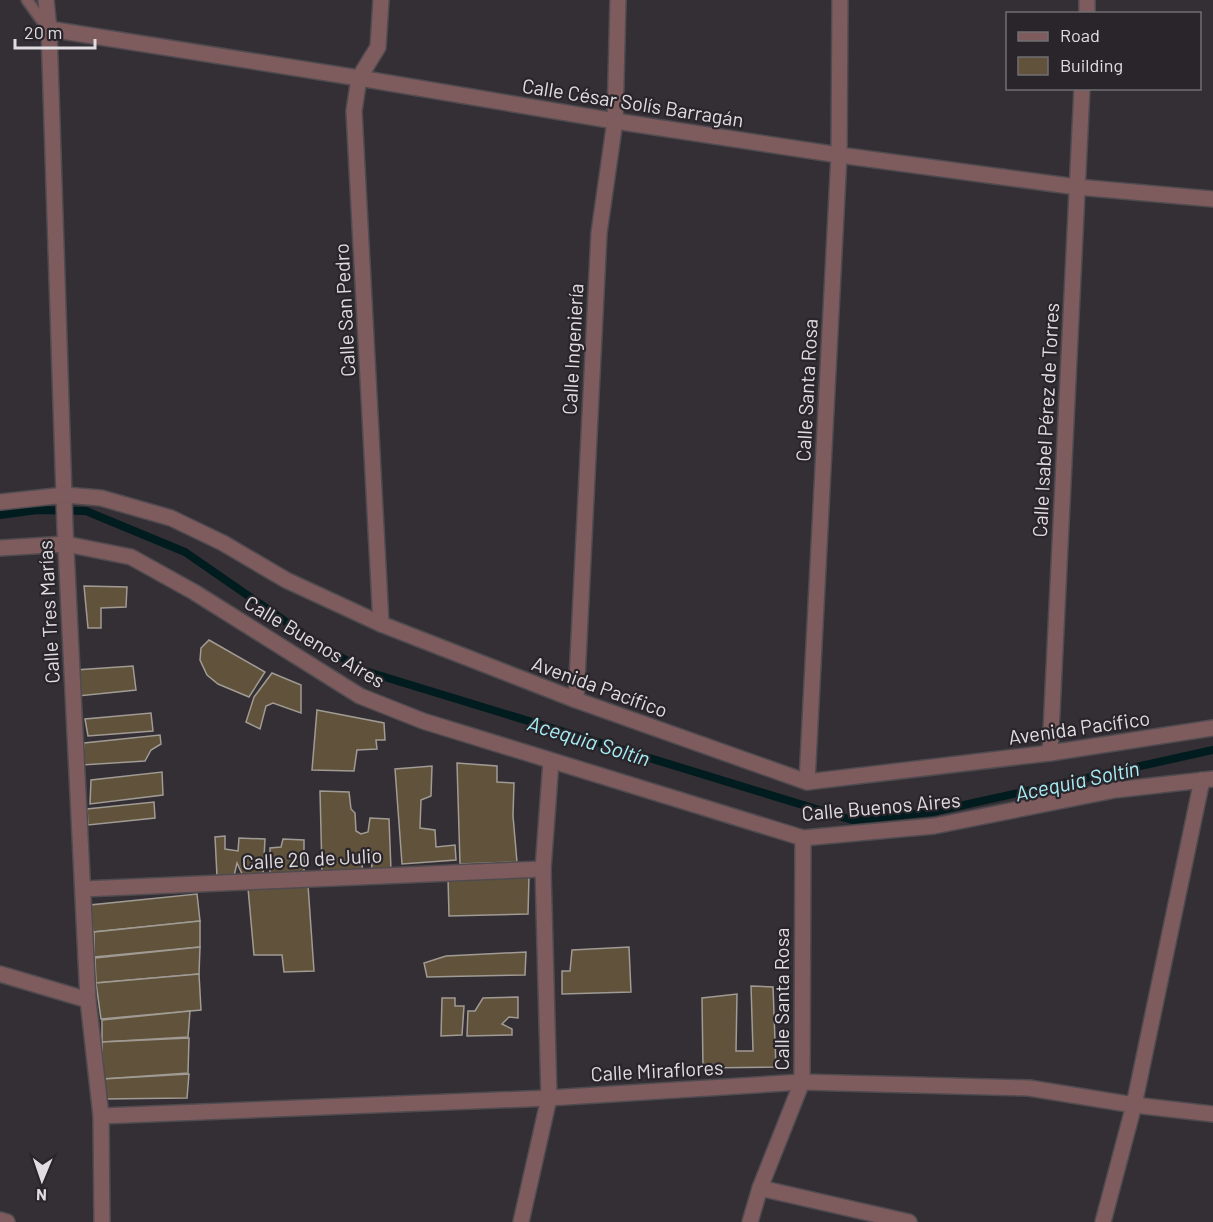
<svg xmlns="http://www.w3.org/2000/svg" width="1213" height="1222" font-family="Barlow,sans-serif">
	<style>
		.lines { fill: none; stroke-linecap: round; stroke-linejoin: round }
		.stream { stroke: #011c1e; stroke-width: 8 }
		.building { fill: #61533b; stroke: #a09b94; stroke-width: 1.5 }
		.service-casing { stroke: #4f4b50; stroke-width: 14 }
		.minor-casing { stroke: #4f4b50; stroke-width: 18 }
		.service { stroke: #7e5b5c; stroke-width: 10 }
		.minor { stroke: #7e5b5c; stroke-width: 15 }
		.labels { text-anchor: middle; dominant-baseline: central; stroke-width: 4.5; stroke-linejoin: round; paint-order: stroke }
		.street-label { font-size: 20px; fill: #e0dde1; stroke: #29252a }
		.water-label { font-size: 21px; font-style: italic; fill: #a6eef6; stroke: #29252a }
	</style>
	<rect width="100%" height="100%" fill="#332f34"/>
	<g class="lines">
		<polyline class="stream" points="0,515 37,510 86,511 185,552 318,644 365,671 852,820 932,812 1213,750"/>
	</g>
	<g class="building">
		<polygon points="84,586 127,587 126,607 101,608 101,628 88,628"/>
		<polygon points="209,640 265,672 249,697 218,684 207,675 200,660 201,648"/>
		<polygon points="133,666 136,690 78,696 75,670"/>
		<polygon points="272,673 301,685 301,713 273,703 266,706 260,729 246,722 254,697"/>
		<polygon points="317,710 384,723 385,740 376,740 377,749 357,750 354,771 312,770"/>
		<polygon points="151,713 153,731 88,736 85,719"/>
		<polygon points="160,735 161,744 151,750 145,761 82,765 84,743"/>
		<polygon points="457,763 497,766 497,782 514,783 513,816 517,862 460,864"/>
		<polygon points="432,766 431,796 421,800 420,828 435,830 436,847 455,845 456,860 402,864 395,769"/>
		<polygon points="162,772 163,795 90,804 91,780"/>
		<polygon points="320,791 349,792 351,809 355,813 356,831 361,834 368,832 370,818 389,819 391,870 372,871 371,850 363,849 362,871 322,872"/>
		<polygon points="154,802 155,818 88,825 87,809"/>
		<polygon points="225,836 225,849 238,851 239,838 265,839 263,876 243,876 237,863 234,876 217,876 215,837"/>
		<polygon points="283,839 304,840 304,874 270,876 270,848 281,847"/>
		<polygon points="529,876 528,914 449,916 448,878"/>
		<polygon points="308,885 314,971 284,972 282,955 254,955 248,888"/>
		<polygon points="197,894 200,921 93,932 90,905"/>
		<polygon points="200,921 200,947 94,957 94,932"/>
		<polygon points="200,947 199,974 96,983 95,958"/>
		<polygon points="629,947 631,992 562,994 562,971 570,971 572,950"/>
		<polygon points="526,952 525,975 427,977 424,963 446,956"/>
		<polygon points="199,974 201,1010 101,1019 96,983"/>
		<polygon points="751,986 773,987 776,1067 703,1068 702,998 737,994 736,1051 753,1051"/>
		<polygon points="518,997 518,1018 509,1017 502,1024 512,1029 512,1035 467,1036 468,1011 475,1011 483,998"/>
		<polygon points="442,998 455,998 455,1006 464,1006 462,1035 441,1036"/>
		<polygon points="190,1011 188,1037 102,1042 102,1020"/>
		<polygon points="189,1038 188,1073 103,1079 102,1042"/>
		<polygon points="189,1074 187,1098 103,1099 103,1079"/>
	</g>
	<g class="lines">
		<defs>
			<polyline id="service" points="27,0 48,29"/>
			<g id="minor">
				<polyline points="46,0 49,29 65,528 88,1000 101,1116 102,1222"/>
				<polyline points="381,0 378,47 359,78 354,111 381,624"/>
				<polyline points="1087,14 1087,0"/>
				<polyline points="49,29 359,78 615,121 839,155 1077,187 1213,199"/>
				<polyline points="0,502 65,495 101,498 171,518 223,543 286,580 381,624 576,700 807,782 1050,753 1213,728"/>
				<polyline points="0,548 66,544 131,557 194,592 360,696 423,721 803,838 934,826 1115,790 1213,779"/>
				<polyline points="576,700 599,233 615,121 618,0"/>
				<polyline points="1050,753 1082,88"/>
				<polyline points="807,782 839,155 840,0"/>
				<polyline points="83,889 543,869"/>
				<polyline points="0,974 88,1000"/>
				<polyline points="101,1116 549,1098 802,1082 1029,1088 1134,1105 1213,1114"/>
				<polyline points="760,1188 909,1222"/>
				<polyline points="0,1220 7,1222"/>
				<polyline points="521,1222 549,1098 543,869 551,761"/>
				<polyline points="750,1222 760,1188 802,1082 803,838"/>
				<polyline points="1103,1222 1134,1105 1202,780"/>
			</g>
		</defs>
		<use href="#service" class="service-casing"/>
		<use href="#minor" class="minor-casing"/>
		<use href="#service" class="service"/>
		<use href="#minor" class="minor"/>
	</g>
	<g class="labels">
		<g class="street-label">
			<text transform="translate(633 102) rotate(9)">Calle César Solís Barragán</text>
			<text transform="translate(344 310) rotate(-93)">Calle San Pedro</text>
			<text transform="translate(572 349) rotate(-87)">Calle Ingeniería</text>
			<text transform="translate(806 390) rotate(-87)">Calle Santa Rosa</text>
			<text transform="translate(1045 420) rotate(-87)">Calle Isabel Pérez de Torres</text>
			<text transform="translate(48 612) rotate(-93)">Calle Tres Marías</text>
			<text transform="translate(315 641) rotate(31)">Calle Buenos Aires</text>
			<text transform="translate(600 686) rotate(20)">Avenida Pacífico</text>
			<text transform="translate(1079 727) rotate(-8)">Avenida Pacífico</text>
			<text transform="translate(881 806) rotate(-5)">Calle Buenos Aires</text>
			<text transform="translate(312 858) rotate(-3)">Calle 20 de Julio</text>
			<text transform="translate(781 999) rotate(-90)">Calle Santa Rosa</text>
			<text transform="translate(657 1070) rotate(-3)">Calle Miraflores</text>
		</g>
		<g class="water-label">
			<text transform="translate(589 740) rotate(17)">Acequia Soltín</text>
			<text transform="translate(1077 780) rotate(-12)">Acequia Soltín</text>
		</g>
	</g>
	<rect x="1006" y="12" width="195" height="78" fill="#29252a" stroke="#726f73" stroke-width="1.5"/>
	<rect x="1018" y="32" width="30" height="9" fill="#7e5b5c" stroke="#726f73" stroke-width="1.5"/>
	<text x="1060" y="42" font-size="18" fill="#e0dde1">Road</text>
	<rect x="1018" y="57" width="30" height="18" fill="#61533b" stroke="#726f73" stroke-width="1.5"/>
	<text x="1060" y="72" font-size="18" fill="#e0dde1">Building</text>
	<g transform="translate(42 1180) rotate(182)" stroke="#29252a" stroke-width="4.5" paint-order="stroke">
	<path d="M0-4.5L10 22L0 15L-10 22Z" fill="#e0dde1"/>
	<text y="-9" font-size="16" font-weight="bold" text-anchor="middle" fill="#e0dde1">N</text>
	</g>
	<path d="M15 39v9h80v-9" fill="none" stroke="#e0dde1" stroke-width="3"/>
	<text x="24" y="39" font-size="18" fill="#e0dde1" stroke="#29252a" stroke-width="4.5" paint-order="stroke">20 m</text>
</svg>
